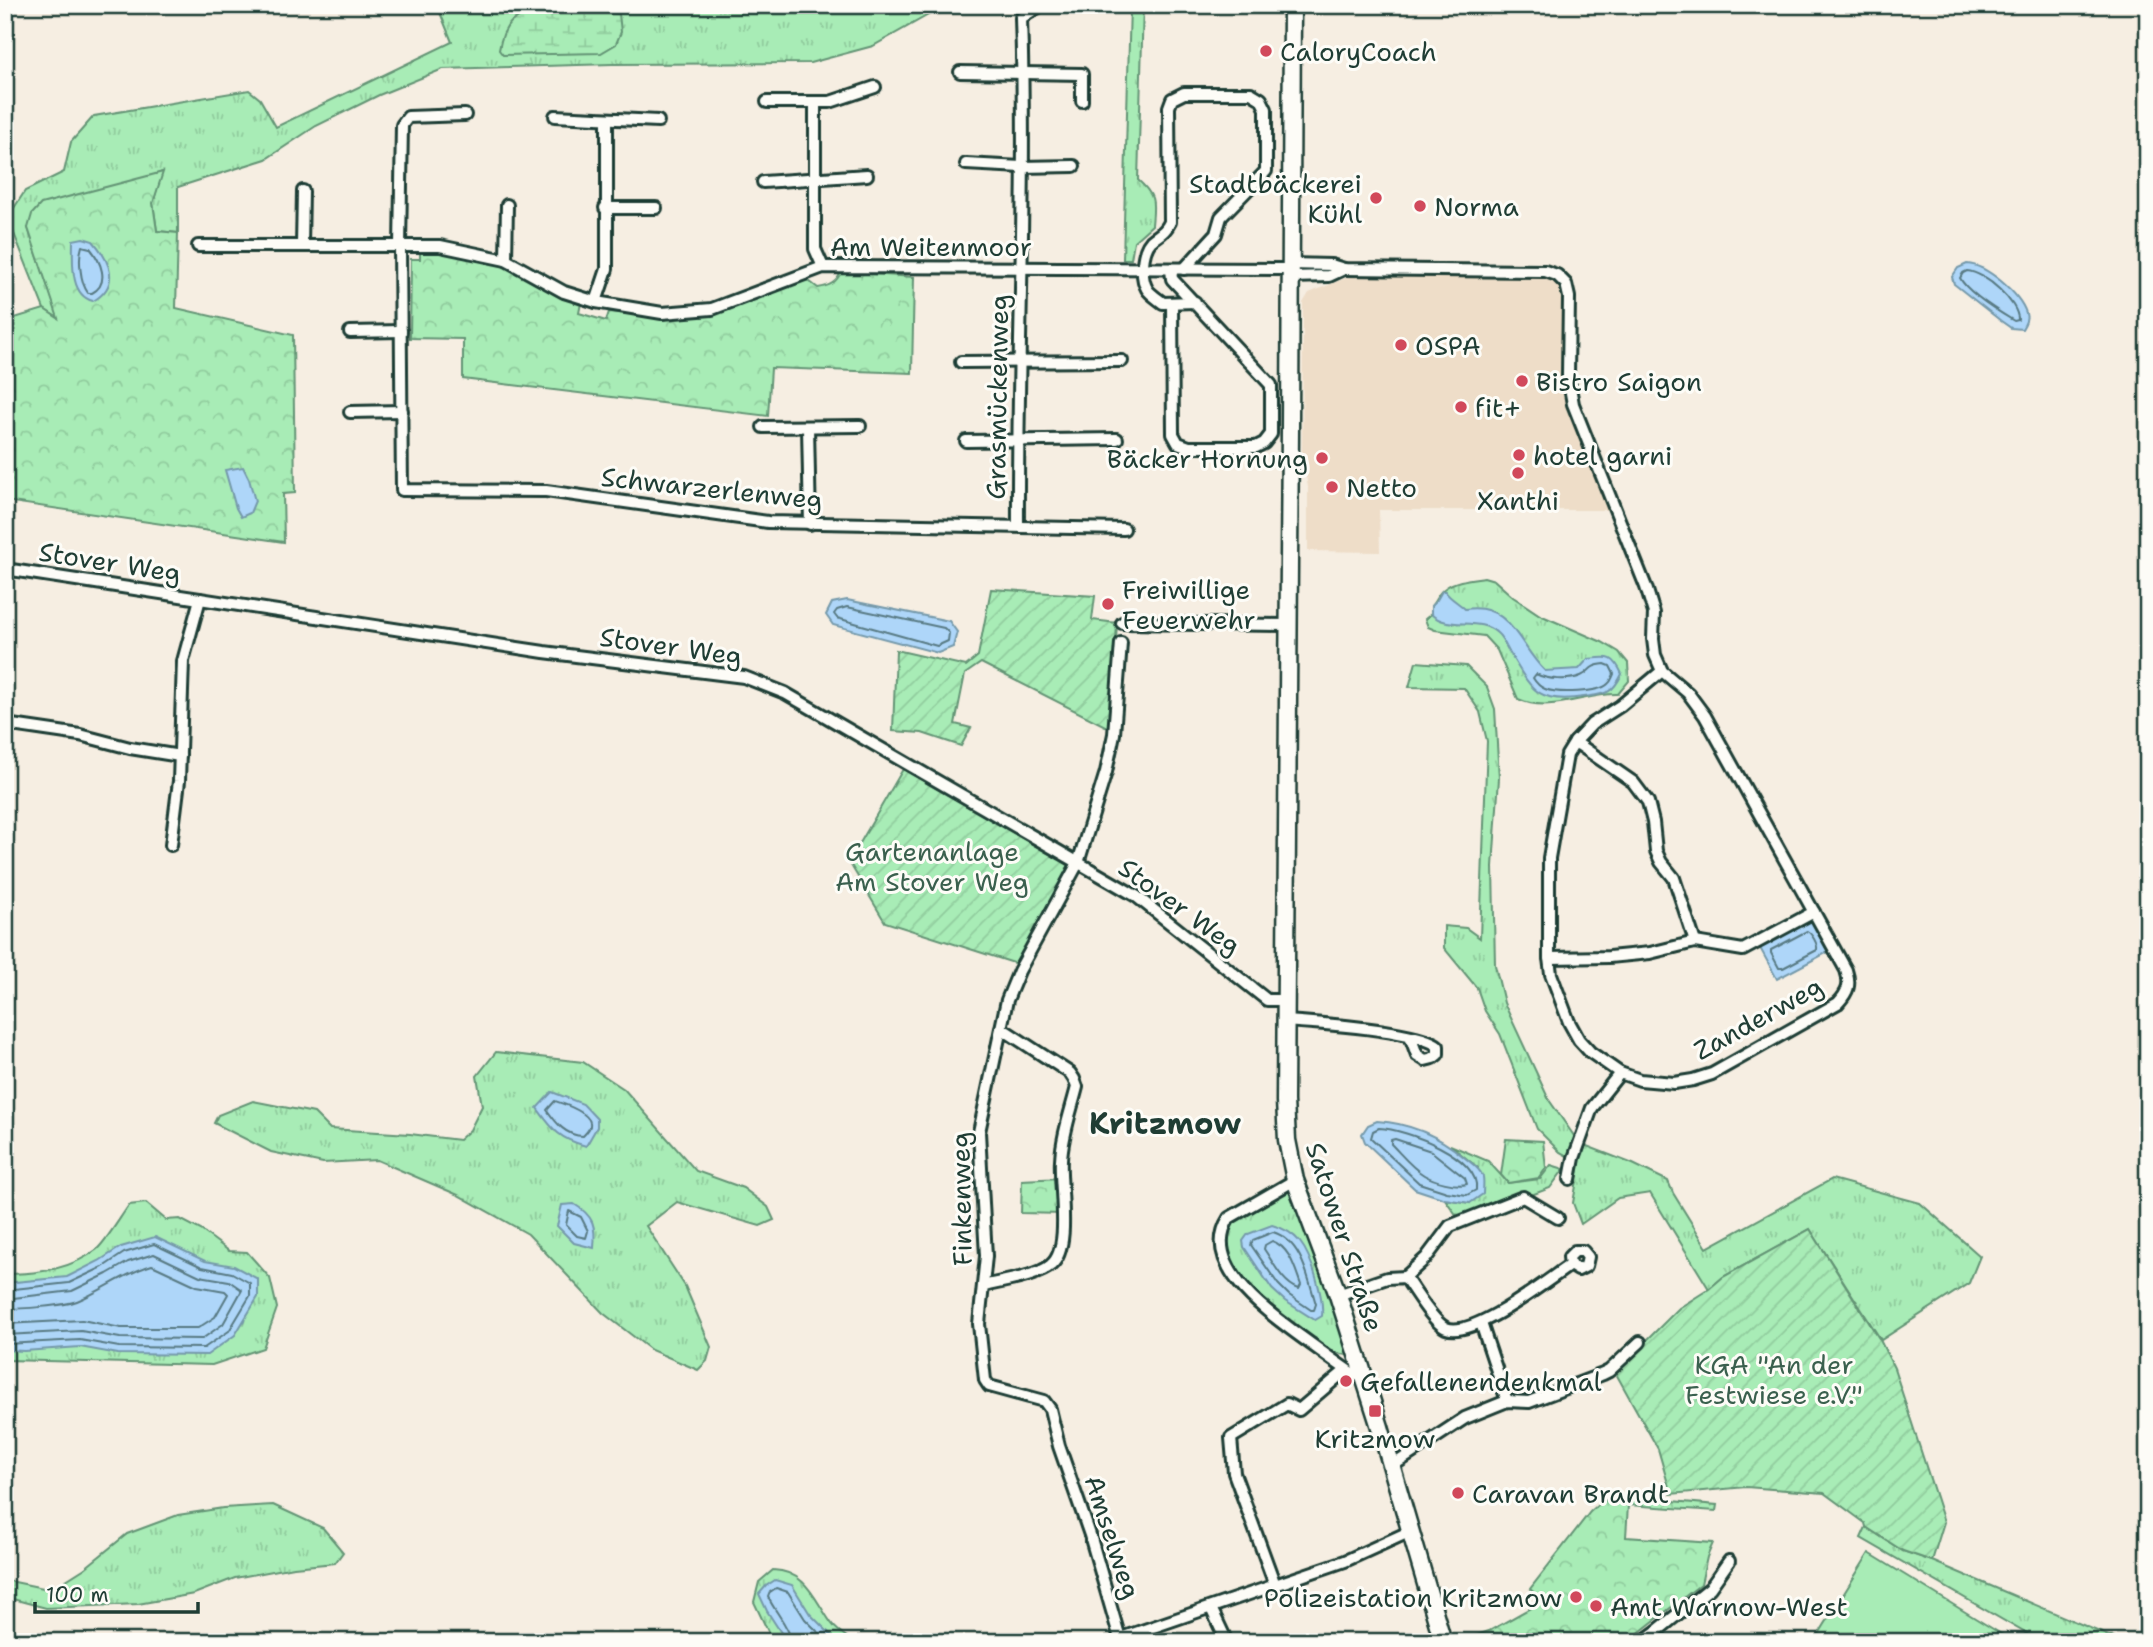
<svg xmlns="http://www.w3.org/2000/svg" width="2153" height="1647" font-family="'Shantell Sans',sans-serif">
	<style>
		.built { fill: #eeddc8 }
		.grass { fill: url(#grass-tufts); stroke: #649475; stroke-width: 2 }
		.forest { fill: url(#forest-crowns); stroke: #649475; stroke-width: 2 }
		.wetland { fill: url(#wetland-marsh); stroke: #649475; stroke-width: 2 }
		.garden { fill: url(#garden-furrows); stroke: #649475; stroke-width: 2 }
		.pitch { fill: #a8ecb6; stroke: #649475; stroke-width: 2 }
		.water { fill: #aed6f9; stroke: #7599aa; stroke-width: 2 }
		.lines { fill: none; stroke-linecap: round; stroke-linejoin: round }
		.shore { stroke: #587a83; stroke-width: 2 }
		.street-casing { stroke: #1f3d34; stroke-width: 16 }
		.secondary-casing { stroke: #1f3d34; stroke-width: 21 }
		.street { stroke: #fdfcf7; stroke-width: 10 }
		.secondary { stroke: #fdfcf7; stroke-width: 16 }
		.poi-dot { fill: #d1495b; stroke: #fdfcf7; stroke-width: 2.5 }
		.labels { text-anchor: middle; dominant-baseline: central; stroke-width: 6; stroke-linejoin: round; paint-order: stroke }
		.poi-label { font-size: 26px; fill: #1f3d34; stroke: #fdfcf7; text-anchor: start }
		.street-label { font-size: 26px; fill: #1f3d34; stroke: #fdfcf7 }
		.park-label { font-size: 26px; fill: #3a604e; stroke: #fdfcf7 }
		.quarter-label { font-size: 30px; font-weight: bold; fill: #1f3d34; stroke: #fdfcf7 }
	</style>
	<defs>
		<pattern id="grass-tufts" width="24" height="20" patternUnits="userSpaceOnUse" patternTransform="scale(1.75)"><rect width="24" height="20" fill="#a8ecb6"/><path d="M3 7l-1-3M5 7V3M7 7l1-3M15 17l-1-3M17 17v-4M19 17l1-3" fill="none" stroke="#90cb9d"/></pattern>
		<pattern id="forest-crowns" width="20" height="18" patternUnits="userSpaceOnUse" patternTransform="scale(1.75)"><rect width="20" height="18" fill="#a8ecb6"/><path d="M2 6a3 3 0 1 1 6 0M12 15a3 3 0 1 1 6 0" fill="none" stroke="#90cb9d"/></pattern>
		<pattern id="wetland-marsh" width="20" height="14" patternUnits="userSpaceOnUse" patternTransform="scale(1.75)"><rect width="20" height="14" fill="#a8ecb6"/><path d="M1 5h8M5 5V1M11 12h8M15 12V8" fill="none" stroke="#90cb9d"/></pattern>
		<pattern id="garden-furrows" width="10" height="10" patternUnits="userSpaceOnUse" patternTransform="scale(1.75)"><rect width="10" height="10" fill="#a8ecb6"/><path d="M-1 1l2-2M0 10L10 0M9 11l2-2" fill="none" stroke="#90cb9d"/></pattern>
	</defs>
	<rect width="100%" height="100%" fill="#f6eee2"/>
	<filter id="ink" filterUnits="userSpaceOnUse"><feTurbulence type="fractalNoise" baseFrequency=".0143" numOctaves="2"/><feDisplacementMap in="SourceGraphic" scale="14" xChannelSelector="R" yChannelSelector="G"/><feConvolveMatrix kernelMatrix="1 2 1 2 8 2 1 2 1" color-interpolation-filters="sRGB"/></filter>
	<g filter="url(#ink)">
		<polygon class="built" points="1368,269 1545,271 1566,284 1568,376 1616,510 1379,510 1380,552 1308,551 1308,487 1302,455 1303,303 1309,293"/>
		<g class="grass">
			<polygon points="437,5 946,5 873,46 810,63 612,64 443,69 379,95 316,126 266,159 178,187 178,233 157,231 153,203 162,172 28,228 59,319 44,309 13,231 12,211 25,191 64,172 71,142 94,116 249,90 260,99 276,127 452,42"/>
			<path d="M1130,5H1143L1138,180C1156,196 1154,202 1152,225L1134,241L1131,259H1123Z"/>
			<path d="M1484,577L1494,580L1513,597L1540,615L1602,642L1619,652L1628,663L1629,681L1618,694C1585,693 1550,714 1518,699L1497,650L1484,636L1435,630L1428,627L1425,619L1431,614V606C1436,601 1438,592 1445,588C1456,580 1472,579 1484,577Z"/>
			<polygon points="1416,662 1466,666 1487,687 1495,709 1499,778 1493,867 1495,965 1504,1003 1549,1100 1579,1143 1633,1164 1668,1181 1673,1193 1707,1248 1832,1179 1920,1203 1980,1256 1969,1283 1881,1340 1810,1229 1723,1277 1709,1289 1650,1193 1618,1198 1581,1224 1573,1203 1580,1163 1560,1152 1537,1129 1500,1034 1485,1011 1477,988 1444,948 1444,926 1466,928 1480,938 1487,741 1480,712 1464,688 1409,687"/>
			<polygon points="496,1052 583,1062 624,1089 696,1171 743,1188 768,1207 774,1220 760,1226 677,1202 646,1226 685,1286 711,1347 707,1361 698,1370 651,1350 603,1313 528,1234 458,1195 377,1160 323,1163 271,1152 214,1123 218,1115 253,1101 314,1113 330,1129 410,1134 459,1140 470,1130 482,1106 477,1076"/>
			<polygon points="1450,1145 1488,1161 1508,1183 1540,1179 1551,1165 1564,1169 1550,1188 1534,1194 1517,1195 1467,1215 1457,1216 1445,1199 1470,1203 1478,1168"/>
			<path d="M1286,1191L1291,1193L1332,1297L1350,1352L1347,1355C1316,1353 1239,1288 1230,1258C1225,1244 1227,1235 1232,1221Z"/>
			<path d="M146,1203L166,1220L180,1219L201,1230L229,1251L247,1252L270,1278L277,1308L263,1348L212,1365L5,1360V1274C35,1274 71,1269 96,1250C105,1243 121,1216 129,1205Z"/>
			<polygon points="273,1505 323,1528 343,1552 335,1563 294,1567 235,1578 194,1594 138,1604 46,1608 5,1597 5,1580 48,1589 55,1587 85,1568 127,1534 178,1515 223,1508"/>
			<polygon points="1866,1527 1903,1551 1932,1561 2123,1642 2041,1642 1861,1538"/>
			<path d="M773,1570C807,1571 815,1601 832,1624C837,1631 847,1637 854,1642H773L754,1602L759,1582Z"/>
		</g>
		<g class="forest">
			<polygon points="163,172 153,203 157,231 178,233 176,308 293,335 295,493 283,494 284,542 5,501 5,321 44,309 58,318 28,228 32,214 41,204"/>
			<path d="M436,250L504,264L559,296L581,303L579,313L606,321L609,312L662,317L715,313L806,279L818,288C830,286 837,282 841,272L914,277L912,373L771,368L768,416L463,379V339L410,338L411,259H420V251Z"/>
			<polygon points="1506,1139 1543,1141 1546,1168 1539,1178 1508,1183 1501,1175"/>
			<polygon points="1061,1178 1063,1214 1021,1213 1022,1180"/>
			<polygon points="1614,1496 1717,1505 1716,1511 1628,1505 1626,1537 1713,1543 1707,1557 1701,1584 1627,1642 1456,1642 1489,1631 1543,1601 1530,1589 1590,1512 1600,1503"/>
		</g>
		<path class="wetland" d="M543,7L619,14L621,32L616,44L601,53L503,55L499,50C504,19 516,17 543,7Z"/>
		<g class="garden">
			<polygon points="991,589 1095,596 1092,620 1117,623 1111,729 981,663 965,674 955,724 971,728 961,746 922,733 893,731 896,650 966,666 978,656"/>
			<polygon points="903,769 1069,865 1017,964 885,922 849,862"/>
			<polygon points="1810,1229 1880,1340 1894,1368 1944,1522 1932,1561 1903,1551 1866,1527 1865,1523 1824,1493 1746,1487 1671,1494 1658,1449 1615,1372 1679,1308 1709,1289 1723,1277"/>
		</g>
		<polygon class="pitch" points="1869,1553 2011,1640 2010,1642 1825,1642 1817,1637"/>
		<g class="water">
			<path d="M83,238L93,241C110,261 121,285 93,301C69,295 73,260 73,240Z"/>
			<path d="M1967,264C1987,265 2020,294 2026,313C2028,319 2025,324 2022,329L2011,328L2001,321L1954,284L1952,277L1958,268Z"/>
			<polygon points="243,467 249,479 255,501 250,513 241,517 236,508 225,470"/>
			<path d="M1442,591H1445C1450,599 1458,602 1465,609C1511,602 1518,645 1545,671L1579,669L1588,659C1608,657 1613,654 1622,674C1612,695 1605,694 1584,697C1536,705 1531,688 1509,652C1506,646 1502,637 1497,633C1479,616 1448,631 1431,614V606L1437,600Z"/>
			<polygon points="847,600 949,621 957,632 953,647 938,653 833,625 826,615 832,603"/>
			<polygon points="1811,920 1828,952 1777,979 1760,948"/>
			<path d="M552,1092L583,1104L597,1119V1127L586,1146C559,1139 553,1130 537,1108Z"/>
			<path d="M1377,1121C1410,1123 1439,1136 1464,1157C1471,1163 1480,1168 1483,1177C1484,1182 1483,1189 1483,1194L1470,1203L1445,1199L1415,1189L1365,1142L1362,1134L1368,1125Z"/>
			<path d="M574,1204C594,1216 596,1226 594,1248L574,1243L557,1226L562,1205Z"/>
			<path d="M1272,1225C1283,1228 1292,1232 1300,1242C1312,1257 1324,1298 1322,1316L1315,1320L1285,1301L1272,1289L1244,1247L1243,1241L1248,1234Z"/>
			<polygon points="155,1237 205,1261 234,1266 258,1279 258,1297 235,1335 207,1355 118,1354 80,1347 24,1351 5,1350 5,1283 67,1277 99,1261 121,1247"/>
			<polygon points="775,1580 792,1585 810,1614 838,1642 787,1642 767,1611 759,1594 766,1586"/>
		</g>
		<g class="lines">
			<g class="shore">
				<path d="M82,246L90,248C100,260 111,283 92,293H88C80,282 78,258 82,246Z"/>
				<path d="M1967,271C1985,272 2019,303 2018,320L2014,321C1999,312 1967,292 1960,278L1963,273Z"/>
				<polygon points="847,607 944,628 949,633 948,641 937,646 837,618 834,614 837,610"/>
				<path d="M1605,664L1610,666L1614,674C1612,678 1612,681 1608,684C1599,693 1557,694 1545,689C1540,687 1536,683 1533,678L1536,674C1547,680 1569,681 1581,676C1593,671 1586,666 1605,664Z"/>
				<path d="M1807,931C1812,934 1818,944 1817,950L1783,968H1779L1771,953V950Z"/>
				<path d="M555,1101C564,1104 593,1113 590,1126C589,1130 586,1133 583,1136C566,1136 556,1123 547,1110Z"/>
				<path d="M1379,1128C1406,1129 1481,1157 1476,1190L1467,1195L1447,1192L1419,1183L1371,1138L1373,1131Z"/>
				<path d="M1395,1139L1431,1151L1465,1178L1467,1184C1456,1187 1434,1181 1424,1175C1412,1168 1401,1154 1391,1144V1140Z"/>
				<polygon points="569,1211 581,1217 588,1231 586,1238 577,1236 566,1225"/>
				<path d="M1273,1232C1302,1241 1308,1278 1316,1304L1314,1310H1311L1289,1295L1278,1284L1251,1245L1253,1240Z"/>
				<path d="M1272,1241C1290,1247 1295,1269 1301,1285L1299,1289C1283,1284 1273,1262 1264,1249L1265,1245Z"/>
				<polyline points="5,1290 69,1283 103,1267 124,1253 154,1244 202,1267 232,1273 250,1283 250,1296 229,1331 204,1348 119,1347 80,1340 5,1344"/>
				<polyline points="5,1299 72,1291 107,1274 128,1262 154,1254 200,1276 229,1281 242,1290 223,1324 202,1339 120,1338 81,1331 5,1335"/>
				<path d="M5,1309C20,1309 64,1306 77,1301C104,1290 125,1273 152,1265L197,1286L225,1291L228,1294L215,1317L198,1328H121L82,1320L5,1324"/>
				<path d="M792,1642C789,1626 775,1612 768,1597L770,1592L776,1588L788,1592L805,1619L828,1642"/>
			</g>
			<defs>
				<g id="street">
					<polyline points="960,72 1082,74 1082,101"/>
					<polyline points="767,102 830,102 875,87"/>
					<polyline points="815,103 815,249 823,267"/>
					<polyline points="465,115 408,117 402,125 400,246 402,490 546,491 768,522 1124,529"/>
					<polyline points="555,116 658,121"/>
					<polyline points="966,164 1021,167 1074,166"/>
					<polyline points="763,182 867,175"/>
					<polyline points="605,208 656,208"/>
					<polyline points="198,246 440,246 506,260 564,292 596,302 662,313 712,309 823,267 1290,269"/>
					<polyline points="302,246 303,191"/>
					<polyline points="506,260 507,205"/>
					<path d="M1290,264L1331,265L1344,269L1545,271L1557,275L1566,284L1569,297L1568,376L1573,404L1646,587L1654,613L1653,639L1655,655L1662,671L1688,693L1705,716L1846,970C1851,985 1848,992 1838,1003L1712,1074L1693,1080L1674,1083L1640,1080L1620,1073L1590,1052L1579,1040L1569,1022L1551,974L1549,958V858L1567,755L1575,742L1592,724L1620,706L1662,671"/>
					<polyline points="1171,269 1172,279 1271,385 1271,434 1264,443 1256,447 1189,447 1178,443 1173,434 1172,304"/>
					<path d="M1184,269L1216,234L1221,217L1266,171V109L1261,99L1251,93H1184L1172,99L1169,107L1170,222C1164,234 1160,233 1151,241C1142,251 1140,277 1147,289C1150,294 1158,299 1163,303L1195,302"/>
					<polyline points="1290,277 1329,276 1344,269"/>
					<polyline points="596,302 607,269 607,120"/>
					<polyline points="350,332 401,331"/>
					<polyline points="961,362 1122,361"/>
					<polyline points="350,412 402,411"/>
					<polyline points="763,427 860,426"/>
					<polyline points="808,427 810,524"/>
					<polyline points="966,441 1117,439"/>
					<path d="M1018,526C1017,356 1027,187 1021,18L1041,5"/>
					<polyline points="5,569 544,652 744,677 785,693 1136,896 1267,1000 1285,1000"/>
					<polyline points="1122,623 1289,625"/>
					<polyline points="5,724 80,735 130,748 180,756"/>
					<polyline points="1575,742 1633,782 1648,802 1653,822 1656,851 1661,862 1674,878 1695,942"/>
					<polyline points="171,845 179,781 183,661 200,599"/>
					<polyline points="1549,958 1609,957 1650,953 1695,942 1743,950 1814,912"/>
					<path d="M1285,1021C1315,1023 1419,1030 1438,1046V1054L1433,1058L1425,1060L1417,1055L1410,1036"/>
					<polyline points="1570,1179 1574,1158 1592,1108 1620,1073"/>
					<path d="M1295,1180L1229,1218C1199,1265 1269,1313 1300,1336C1318,1349 1335,1362 1353,1374L1365,1378"/>
					<polygon points="1575,1251 1583,1251 1588,1257 1586,1266 1578,1270 1570,1265 1569,1257"/>
					<polyline points="1405,1277 1426,1258 1450,1226 1523,1197 1558,1218"/>
					<path d="M984,1286C1002,1281 1037,1277 1051,1265C1072,1248 1059,1185 1061,1160C1062,1136 1071,1111 1077,1087L1074,1079L1070,1073L1001,1028"/>
					<path d="M1338,1295L1387,1278L1405,1277C1413,1289 1434,1323 1446,1328C1473,1339 1546,1281 1570,1265"/>
					<polyline points="1481,1323 1507,1401"/>
					<polyline points="1392,1466 1465,1418 1507,1401 1529,1402 1603,1374 1609,1371 1640,1342"/>
					<polyline points="1275,1585 1234,1473 1231,1438 1287,1404 1299,1410 1346,1370"/>
					<polyline points="1211,1608 1227,1642"/>
					<polyline points="1121,1638 1345,1561 1411,1531"/>
					<polyline points="1121,1642 1090,1535 1059,1446 1050,1409 1044,1401 989,1386 985,1380 979,1324 986,1256 979,1132 1007,1000 1019,971 1078,863 1106,772 1114,734 1121,643"/>
					<polyline points="1642,1642 1657,1631 1710,1588 1729,1561"/>
				</g>
				<polyline id="secondary" points="1292,5 1290,428 1285,1101 1287,1140 1295,1180 1338,1295 1380,1427 1443,1642"/>
			</defs>
			<use href="#street" class="street-casing"/>
			<use href="#secondary" class="secondary-casing"/>
			<use href="#street" class="street"/>
			<use href="#secondary" class="secondary"/>
		</g>
	</g>
	<g class="poi-dot">
		<circle cx="1266" cy="51" r="7"/>
		<circle cx="1376" cy="198" r="7"/>
		<circle cx="1420" cy="206" r="7"/>
		<circle cx="1401" cy="345" r="7"/>
		<circle cx="1522" cy="381" r="7"/>
		<circle cx="1461" cy="407" r="7"/>
		<circle cx="1519" cy="455" r="7"/>
		<circle cx="1322" cy="458" r="7"/>
		<circle cx="1518" cy="473" r="7"/>
		<circle cx="1332" cy="487" r="7"/>
		<circle cx="1108" cy="604" r="7"/>
		<circle cx="1346" cy="1381" r="7"/>
		<rect x="1368" y="1404" width="14" height="14" rx="3.5"/>
		<circle cx="1458" cy="1493" r="7"/>
		<circle cx="1576" cy="1597" r="7"/>
		<circle cx="1596" cy="1606" r="7"/>
	</g>
	<g class="labels">
		<g class="poi-label">
			<text x="1280" y="51">CaloryCoach</text>
			<text x="1362" y="183" text-anchor="end">Stadtbäckerei<tspan x="1362" dy="30">Kühl</tspan></text>
			<text x="1434" y="206">Norma</text>
			<text x="1415" y="345">OSPA</text>
			<text x="1536" y="381">Bistro Saigon</text>
			<text x="1475" y="407">fit+</text>
			<text x="1533" y="455">hotel garni</text>
			<text x="1308" y="458" text-anchor="end">Bäcker Hornung</text>
			<text x="1346" y="487">Netto</text>
			<text x="1518" y="500" text-anchor="middle">Xanthi</text>
			<text x="1122" y="589">Freiwillige<tspan x="1122" dy="30">Feuerwehr</tspan></text>
			<text x="1360" y="1381">Gefallenendenkmal</text>
			<text x="1375" y="1438" text-anchor="middle">Kritzmow</text>
			<text x="1472" y="1493">Caravan Brandt</text>
			<text x="1562" y="1597" text-anchor="end">Polizeistation Kritzmow</text>
			<text x="1610" y="1606">Amt Warnow-West</text>
		</g>
		<g class="street-label">
			<text x="931" y="246">Am Weitenmoor</text>
			<text transform="translate(997 397) rotate(-89)">Grasmückenweg</text>
			<text transform="translate(712 488) rotate(6)">Schwarzerlenweg</text>
			<text transform="translate(110 562) rotate(9)">Stover Weg</text>
			<text transform="translate(671 646) rotate(8)">Stover Weg</text>
			<text transform="translate(1180 906) rotate(36)">Stover Weg</text>
			<text transform="translate(1758 1018) rotate(-29)">Zanderweg</text>
			<text transform="translate(961 1199) rotate(-91)">Finkenweg</text>
			<text transform="translate(1345 1237) rotate(72)">Satower Straße</text>
			<text transform="translate(1113 1537) rotate(72)">Amselweg</text>
		</g>
		<g class="park-label">
			<text x="932" y="851">Gartenanlage<tspan x="932" dy="30">Am Stover Weg</tspan></text>
			<text x="1774" y="1364">KGA "An der<tspan x="1774" dy="30">Festwiese e.V."</tspan></text>
		</g>
		<g class="quarter-label">
			<text x="1165" y="1123">Kritzmow</text>
		</g>
	</g>
	<rect width="2153" height="1647" fill="none" stroke="#fdfcf7" stroke-width="28"/>
	<rect x="14" y="14" width="2125" height="1619" fill="none" stroke="#1f3d34" stroke-width="2.5" filter="url(#ink)"/>
	<path d="M35 1602v10h163v-10" fill="none" stroke="#1f3d34" stroke-width="3.5"/>
	<text x="46" y="1602" font-size="21" fill="#1f3d34" stroke="#fdfcf7" stroke-width="5" paint-order="stroke">100 m</text>
</svg>
